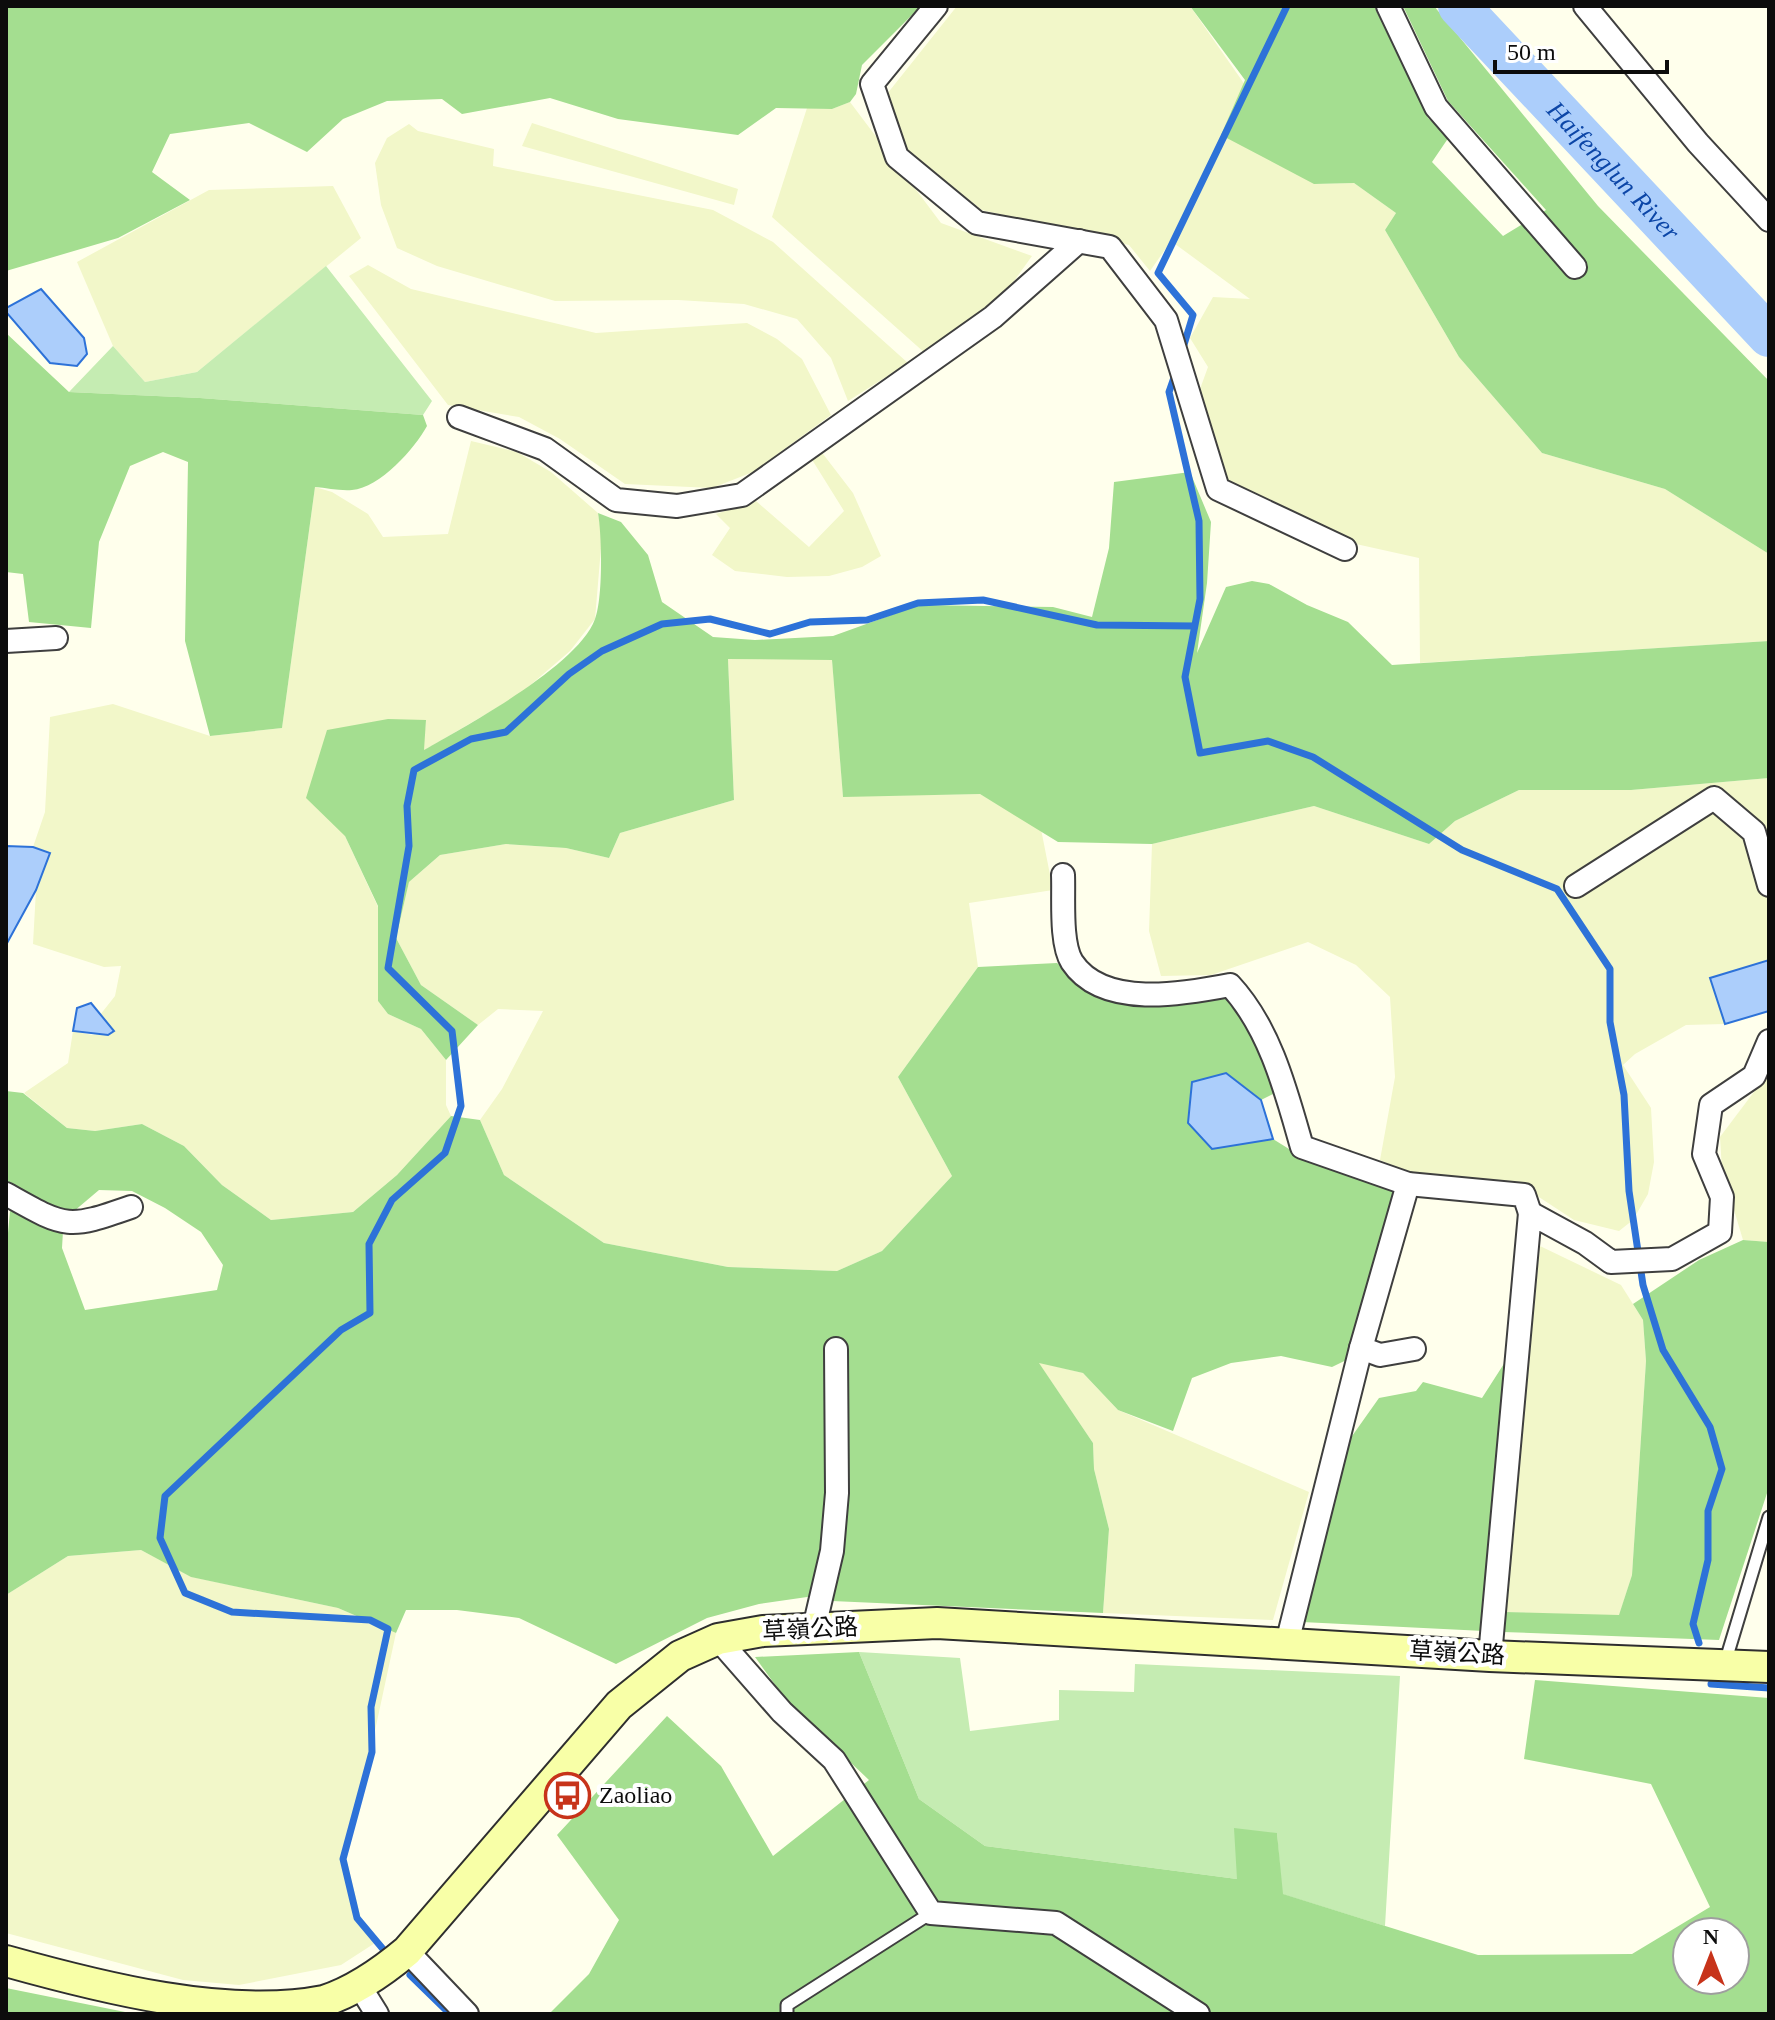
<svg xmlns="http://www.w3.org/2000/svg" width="1775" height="2020" font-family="'Times New Roman','Noto Sans TC',serif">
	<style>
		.farmland { fill: #f2f7c9 }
		.green { fill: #c5ecb2 }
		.forest { fill: #a4de90; fill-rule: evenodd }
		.water { fill: #accefb; stroke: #2d72d8; stroke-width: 2 }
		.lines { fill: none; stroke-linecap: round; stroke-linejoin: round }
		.stream { stroke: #2d72d8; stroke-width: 7 }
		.river { stroke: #accefb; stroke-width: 42 }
		.service-casing { stroke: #3f3f3f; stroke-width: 15 }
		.minor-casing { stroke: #3f3f3f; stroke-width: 26 }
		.secondary-casing { stroke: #2e2e2e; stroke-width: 34 }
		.service { stroke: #fff; stroke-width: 11 }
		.minor { stroke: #fff; stroke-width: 22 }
		.secondary { stroke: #f8ffa7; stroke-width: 30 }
		.labels { text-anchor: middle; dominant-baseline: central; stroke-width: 8; stroke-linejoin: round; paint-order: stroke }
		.street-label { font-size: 24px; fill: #0c0c0c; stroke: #fff }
		.poi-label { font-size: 24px; fill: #0c0c0c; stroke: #fff; text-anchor: start }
		.water-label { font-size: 26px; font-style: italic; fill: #0c46a7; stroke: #fff }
	</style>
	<rect width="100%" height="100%" fill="#ffffec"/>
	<g class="farmland">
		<polygon points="957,6 1190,6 1314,184 1354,183 1396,213 1385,230 1459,357 1542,453 1665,489 1769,554 1769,641 1420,663 1419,558 1356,544 1224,479 1200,389 1208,367 1190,338 1213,297 1250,299 1171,241 1150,271 1129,245 982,210 903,147 887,94"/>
		<polygon points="850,102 941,223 1032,256 994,309 926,354 772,217 807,108 832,109"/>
		<polygon points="532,123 738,189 734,205 522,146"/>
		<polygon points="409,124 418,131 494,149 493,166 713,210 773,242 908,363 848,401 831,358 797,319 744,304 678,300 555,301 437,266 397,248 381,205 375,163 387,138"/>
		<polygon points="333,186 361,238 197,372 145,382 113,346 77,262 209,190"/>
		<polygon points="368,265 411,289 596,333 747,323 777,339 802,359 831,415 753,472 712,488 625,484 560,439 519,417 448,405 349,276"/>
		<polygon points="471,441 517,452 551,472 598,513 602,536 595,619 570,651 520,694 423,751 426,720 345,836 378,907 378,1001 388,1014 421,1029 446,1060 446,1105 451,1116 397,1175 353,1212 271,1220 222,1185 184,1146 142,1124 95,1131 67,1128 24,1093 68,1063 73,1031 92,1035 114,1031 100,1015 115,996 121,966 104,967 33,944 36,890 50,854 33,847 45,812 50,717 113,704 210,736 282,728 315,487 332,492 368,514 383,537 448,534"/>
		<polygon points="820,450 853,493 881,556 862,567 829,576 787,577 735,571 712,555 730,528 716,514 756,501 809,547 844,511 811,458"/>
		<polygon points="728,659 832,659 843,796 980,794 1041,829 1053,890 969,903 978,967 898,1077 952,1176 882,1251 837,1271 728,1267 604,1243 504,1175 480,1120 502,1089 543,1011 498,1009 478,1025 421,985 396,938 409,882 440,855 506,844 566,848 609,858 620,833 734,800"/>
		<polygon points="1769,778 1769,960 1711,978 1725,1024 1686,1025 1635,1054 1623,1065 1651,1108 1654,1162 1648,1194 1633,1220 1619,1231 1574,1220 1522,1186 1409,1173 1380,1160 1395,1077 1390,997 1356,965 1308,942 1211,975 1161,976 1149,931 1152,844 1314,806 1429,844 1455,821 1519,790 1631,790"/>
		<polygon points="1769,1072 1769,1242 1743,1240 1722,1170 1720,1137"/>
		<polygon points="1540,1246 1621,1285 1643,1320 1646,1361 1632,1575 1619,1616 1505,1612"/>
		<polygon points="1038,1362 1083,1373 1118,1410 1309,1492 1273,1620 1103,1613 1109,1529 1094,1469 1093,1443"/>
		<polygon points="141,1550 192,1577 338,1608 396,1633 356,1819 344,1849 364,1931 375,1943 341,1965 239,1985 183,1980 6,1933 6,1595 68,1556"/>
	</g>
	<g class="green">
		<polygon points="326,266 432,401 423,415 200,398 69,392 113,346 145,382 197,372"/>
		<polygon points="859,1652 960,1658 970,1731 1059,1720 1059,1690 1134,1692 1135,1664 1400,1676 1385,1926 1282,1894 1277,1833 1237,1879 985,1846 919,1799"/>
	</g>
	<g class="forest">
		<polygon points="6,6 921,6 862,65 856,94 850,102 832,109 776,108 738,135 618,119 550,98 462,114 442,99 387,101 343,119 307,152 249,123 170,134 152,172 190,200 118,238 6,271"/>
		<polygon points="1190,6 1374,6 1428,118 1449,137 1432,162 1503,236 1546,210 1448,101 1403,6 1434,6 1598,206 1769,381 1769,554 1665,489 1542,453 1459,357 1385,230 1396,213 1354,183 1314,184 1221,135 1245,80"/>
		<path d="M6,333L69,392L200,398L423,415L427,426C415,448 380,488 352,490C340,491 327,488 315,487L282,728L210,736L185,641L188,462L163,452L130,466L99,542L91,628L29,622L23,574L6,572Z"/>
		<path d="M1190,472L1211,522L1207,583L1197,653L1226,587L1252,581L1269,584L1307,605L1348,622L1392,665L1769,641V778L1631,790H1519L1455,821L1429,844L1314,806L1152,844L1058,842L980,794L843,797L832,660L728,659L734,800L620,833L609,858L566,848L506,844L440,855L409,882L396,938L421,985L478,1025L446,1060L421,1029L388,1014L378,1001V906L345,836L306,798L327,730L388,719L426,720L424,750C467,725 578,666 595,619C603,598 602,536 598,513L621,522L648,555L662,602L713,637L755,640L833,636L919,605L1053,607L1092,617L1109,548L1114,482Z"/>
		<path d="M1057,963C1118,1008 1149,1015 1223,995L1245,1016L1277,1092L1261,1100L1226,1073L1212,1149L1273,1139L1297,1154L1402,1192L1365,1351L1332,1367L1281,1356L1231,1363L1192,1378L1173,1431L1118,1410L1083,1373L1039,1363L1093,1443L1094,1469L1109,1529L1103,1613L832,1601L847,1493L846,1344L834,1339L826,1530L814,1596L759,1604L707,1618L616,1664L519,1618L457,1610H406L396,1633L338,1608L191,1577L141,1550L68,1556L6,1595V1255L10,1211L63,1231L62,1248L85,1310L217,1290L223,1265L201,1232L165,1208L132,1191L99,1190L73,1212L44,1205L6,1181V1091L23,1093L67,1128L95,1131L142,1124L184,1146L222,1185L271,1220L353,1212L397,1175L451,1116L480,1120L504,1175L604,1243L728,1267L837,1271L882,1251L952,1176L898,1077L978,967Z"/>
		<polygon points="1743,1240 1769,1242 1769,1487 1719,1640 1503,1632 1505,1612 1619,1615 1632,1575 1646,1361 1643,1320 1633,1304 1699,1260"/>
		<polygon points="1507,1359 1484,1631 1302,1622 1345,1446 1379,1398 1416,1391 1423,1382 1482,1398"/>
		<path d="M859,1652L919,1799L985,1846L1237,1879L1234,1828L1277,1833L1283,1894L1478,1955L1632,1954L1710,1907L1651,1784L1524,1759L1535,1680L1769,1698V2014H549L589,1974L619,1920L557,1835L667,1716L721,1766L773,1856L869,1780L789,1704L755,1657ZM1687,1932H1735V1980H1687Z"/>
		<polygon points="6,1988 135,2014 6,2014"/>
	</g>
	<g class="water">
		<polygon points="41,289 84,338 87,354 77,366 50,363 6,312 6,308"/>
		<polygon points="6,846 33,847 50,853 36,890 6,945"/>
		<polygon points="1769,960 1769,1011 1725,1024 1710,978"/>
		<polygon points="91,1003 114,1031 108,1035 73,1031 77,1008"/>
		<polygon points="1226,1073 1261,1100 1273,1139 1212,1149 1188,1123 1192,1082"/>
	</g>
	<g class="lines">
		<g class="stream">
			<polyline points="1183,348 1193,315 1158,273 1287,6"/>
			<polyline points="1176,372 1169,392 1199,521 1200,599 1185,677 1200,753 1268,741 1313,757 1462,850 1557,889 1610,969 1610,1022 1624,1095 1629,1191 1643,1285 1663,1350 1710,1427 1722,1469 1708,1511 1708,1560 1693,1624 1699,1643"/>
			<polyline points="1711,1684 1769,1688"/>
			<polyline points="388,1955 357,1918 343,1859 372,1752 371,1707 388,1629 370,1620 232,1612 185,1593 160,1538 165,1496 341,1330 370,1313 369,1244 392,1200 445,1153 461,1106 452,1031 388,968 409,846 407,806 414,770 471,739 506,732 569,674 602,651 662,624 710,619 770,634 810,622 867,620 918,603 983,600 1097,625 1194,626"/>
			<polyline points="410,1975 450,2014"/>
		</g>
		<path class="river" id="s1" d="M1459,6L1769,336"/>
		<defs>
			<g id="service">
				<polyline points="1725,1663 1769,1517"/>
				<polyline points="787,2014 787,2005 931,1913"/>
			</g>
			<g id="minor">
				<polyline points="936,6 872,84 897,157 977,223 1110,247 1166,320 1218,489 1345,549"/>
				<polyline points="1388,6 1436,107 1575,267"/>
				<polyline points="1585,6 1698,143 1769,220"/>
				<polyline points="459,417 545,449 616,500 677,506 742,495 993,317 1079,241"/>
				<polyline points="6,641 56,638"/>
				<path d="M1063,875C1064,897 1060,943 1072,962C1103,1009 1184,994 1230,985C1270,1028 1286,1091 1302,1147L1408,1184L1524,1195L1530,1213"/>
				<polyline points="1576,886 1714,798 1754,832 1769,885"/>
				<path d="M6,1194C65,1227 66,1230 131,1207"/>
				<polyline points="1361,1348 1380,1355 1414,1349"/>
				<polyline points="814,1628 832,1551 837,1493 836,1349"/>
				<polyline points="718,1639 782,1712 834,1760 931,1913 1056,1923 1198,2014"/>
				<polyline points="1287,1643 1361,1348 1408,1184"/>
				<polyline points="1490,1656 1530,1213 1585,1243 1611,1262 1672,1259 1720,1232 1722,1197 1704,1154 1711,1105 1754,1076 1769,1041"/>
				<polyline points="407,1951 467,2014"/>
				<polyline points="359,1985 377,2014"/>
			</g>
			<path id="secondary" d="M6,1961C99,1987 227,2020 324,2001C355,1991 382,1972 407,1951L619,1705L680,1656L718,1639L763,1631L937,1623L1490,1656L1769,1667"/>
		</defs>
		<use href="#service" class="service-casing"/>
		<use href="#minor" class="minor-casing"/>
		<use href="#secondary" class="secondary-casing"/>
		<use href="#service" class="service"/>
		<use href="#minor" class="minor"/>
		<use href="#secondary" class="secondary"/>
	</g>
	<defs>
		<symbol id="bus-ring" viewBox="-11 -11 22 22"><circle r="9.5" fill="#fff" stroke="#c7331a" stroke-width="1.5"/><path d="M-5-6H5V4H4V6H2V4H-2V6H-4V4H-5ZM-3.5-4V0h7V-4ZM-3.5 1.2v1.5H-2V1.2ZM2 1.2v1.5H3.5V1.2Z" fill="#c7331a"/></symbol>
	</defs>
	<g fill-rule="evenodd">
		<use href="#bus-ring" x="542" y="1770" width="51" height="51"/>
	</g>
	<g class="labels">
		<g class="street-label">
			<text transform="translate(810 1629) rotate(-3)">草嶺公路</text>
			<text transform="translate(1457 1653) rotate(3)">草嶺公路</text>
		</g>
		<g class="poi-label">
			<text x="599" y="1795">Zaoliao</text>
		</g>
		<g class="water-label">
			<text stroke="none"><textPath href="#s1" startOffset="226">Haifenglun River</textPath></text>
		</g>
	</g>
	<rect width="1775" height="2020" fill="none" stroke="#0c0c0c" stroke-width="16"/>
	<g transform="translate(1711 1956)"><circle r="38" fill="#ffffff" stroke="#9e9e9e" stroke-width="2"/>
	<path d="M0-6L14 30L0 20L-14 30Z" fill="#c7331a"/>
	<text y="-12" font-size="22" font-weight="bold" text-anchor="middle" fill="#0c0c0c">N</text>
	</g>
	<path d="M1495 60v12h172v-12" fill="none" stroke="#0c0c0c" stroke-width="4"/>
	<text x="1507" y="60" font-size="24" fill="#0c0c0c" stroke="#ffffff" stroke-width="6" paint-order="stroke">50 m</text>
</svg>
